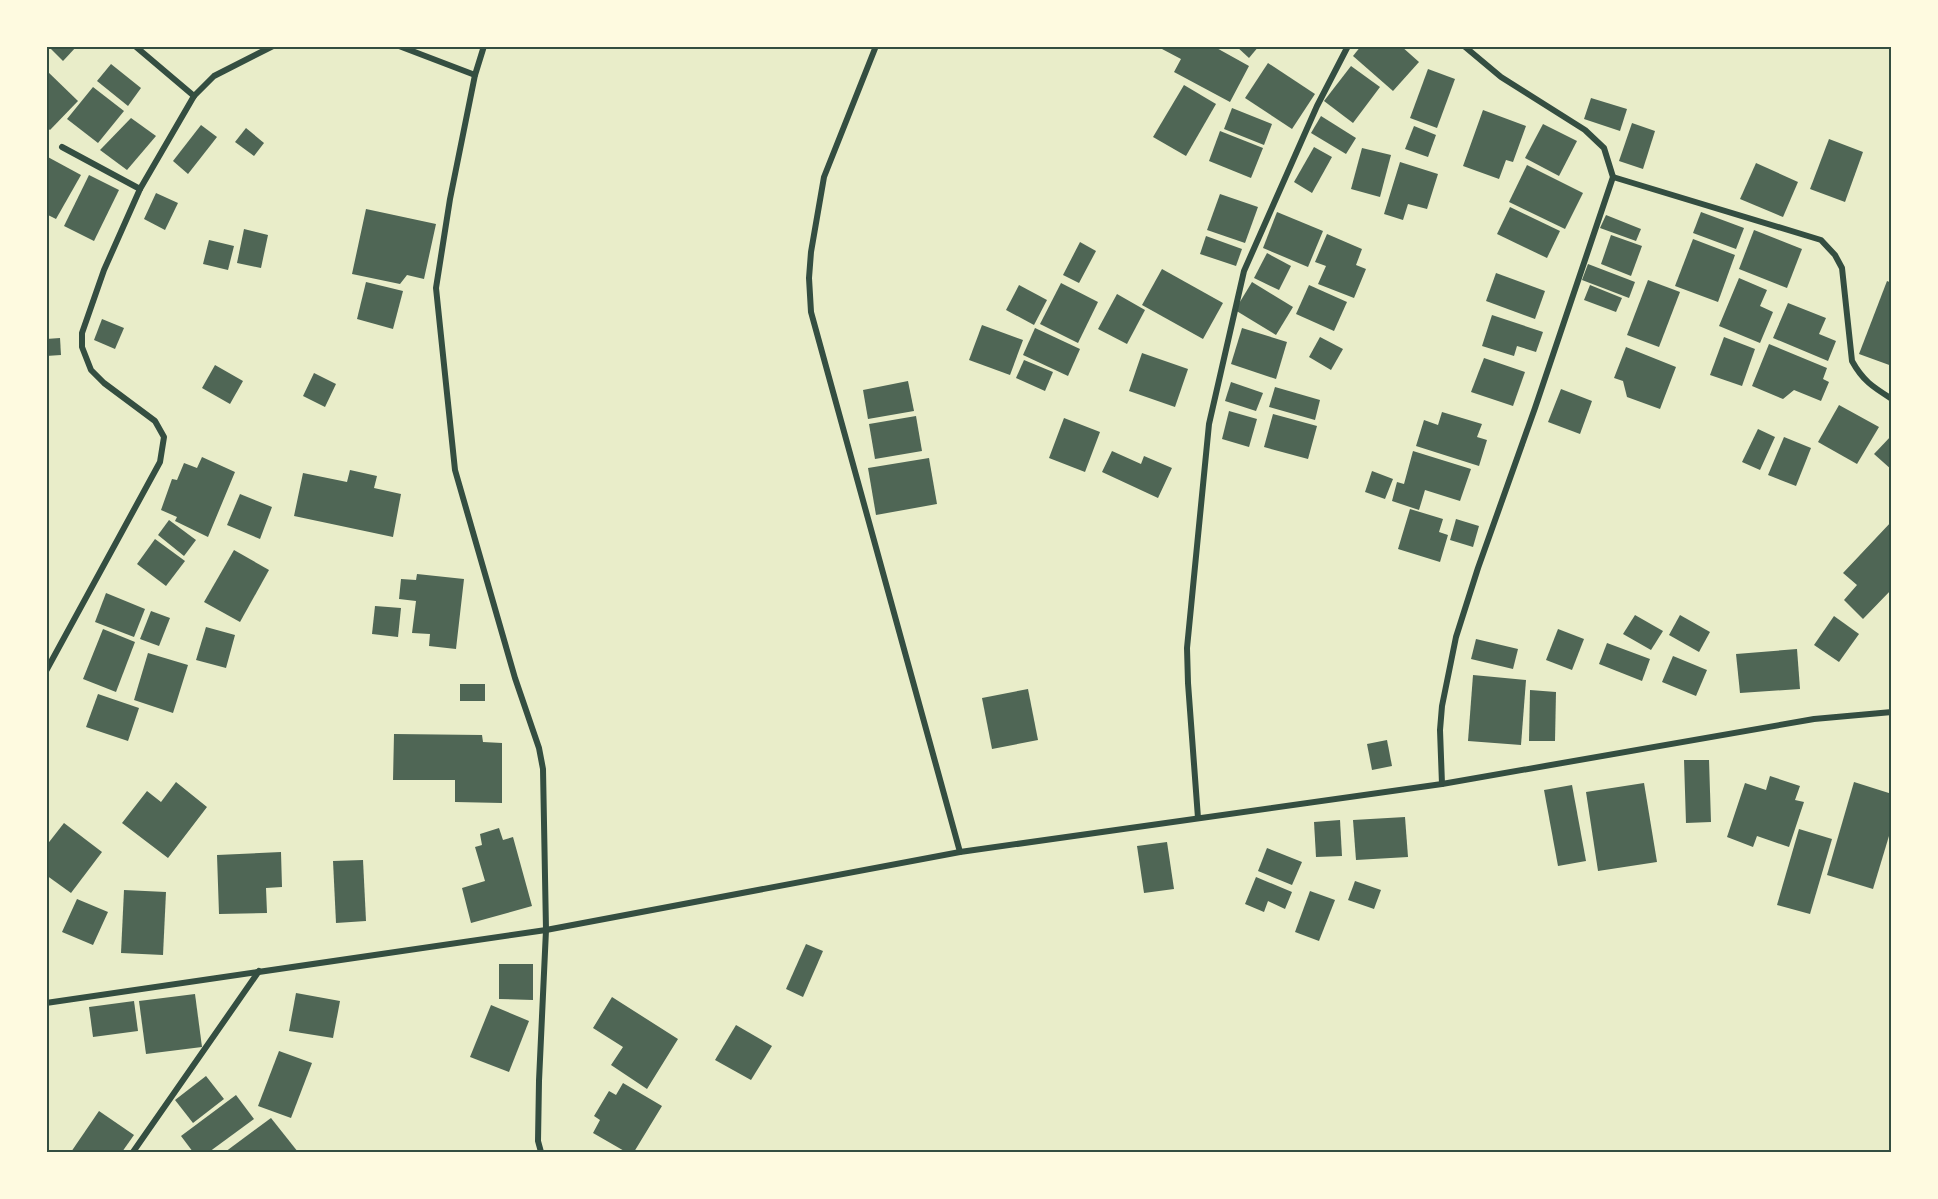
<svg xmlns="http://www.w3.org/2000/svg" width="1938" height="1199" font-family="'Alegreya Sans',sans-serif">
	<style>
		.building { fill: #4f6655 }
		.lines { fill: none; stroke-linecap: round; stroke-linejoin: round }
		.minor { stroke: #344e41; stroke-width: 6 }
		.neatline { fill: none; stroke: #344e41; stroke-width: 2 }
	</style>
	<rect width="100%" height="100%" fill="#e9edc9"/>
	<g class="building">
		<polygon points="48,46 77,46 63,61"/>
		<polygon points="1163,46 1213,46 1249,66 1230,102 1174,72 1181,59 1162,49"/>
		<polygon points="1236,46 1259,46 1249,58"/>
		<polygon points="1361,46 1401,46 1419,62 1393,91 1353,56"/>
		<polygon points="1268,63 1315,94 1292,129 1245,98"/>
		<polygon points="111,64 141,88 128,106 97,81"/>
		<polygon points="1351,66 1380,87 1353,123 1324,101"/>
		<polygon points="1428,69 1455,79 1437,128 1410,118"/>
		<polygon points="46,70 78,101 50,130 46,127"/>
		<polygon points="1184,85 1216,104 1186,156 1153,137"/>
		<polygon points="93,87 124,111 98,143 67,119"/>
		<polygon points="1591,98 1627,109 1620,131 1584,119"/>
		<polygon points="1232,108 1272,124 1264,145 1224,129"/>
		<polygon points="1483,110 1526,126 1513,162 1506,160 1499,179 1463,166"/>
		<polygon points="1321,116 1356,138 1346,154 1311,133"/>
		<polygon points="131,118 156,136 127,170 100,150"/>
		<polygon points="1632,123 1655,131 1643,169 1619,161"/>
		<polygon points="1543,124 1577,141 1559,176 1525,158"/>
		<polygon points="201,125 217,137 188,174 173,161"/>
		<polygon points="1414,126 1436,135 1428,157 1405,149"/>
		<polygon points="246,128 264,143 254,156 235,142"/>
		<polygon points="1220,131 1263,148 1251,178 1209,161"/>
		<polygon points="1829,139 1863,152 1845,202 1810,189"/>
		<polygon points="1314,147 1332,157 1312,193 1294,182"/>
		<polygon points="1362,148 1391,155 1380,197 1351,189"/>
		<polygon points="46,156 81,175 56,219 46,214"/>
		<polygon points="1400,162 1438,174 1427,209 1408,204 1403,220 1384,214"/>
		<polygon points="1756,163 1798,182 1783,217 1740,199"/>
		<polygon points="1527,165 1583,193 1565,229 1509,202"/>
		<polygon points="89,175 119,190 94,241 64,226"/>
		<polygon points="156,193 178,203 165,230 144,219"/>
		<polygon points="1220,194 1258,207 1245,243 1207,230"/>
		<polygon points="1510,207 1560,231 1547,258 1497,234"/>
		<polygon points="366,209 436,224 424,279 407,275 400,284 352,274"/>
		<polygon points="1277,212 1323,231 1308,267 1263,248"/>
		<polygon points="1701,212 1744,228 1736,249 1693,233"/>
		<polygon points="1606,215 1641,229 1636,241 1600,228"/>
		<polygon points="244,229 268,235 261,268 237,263"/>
		<polygon points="1754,230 1802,249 1787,288 1739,269"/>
		<polygon points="1327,234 1362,249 1356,265 1366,269 1354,298 1318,284 1326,266 1315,262"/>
		<polygon points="1611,235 1642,246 1631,276 1601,264"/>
		<polygon points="1206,236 1242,249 1236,266 1200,254"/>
		<polygon points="1693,239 1735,255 1718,302 1675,286"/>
		<polygon points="209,240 234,246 228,270 203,264"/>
		<polygon points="1080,242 1096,251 1079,283 1063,275"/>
		<polygon points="1267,253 1291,266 1279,290 1254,278"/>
		<polygon points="1588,264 1635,282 1629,298 1582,280"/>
		<polygon points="1162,269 1223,303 1203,339 1142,305"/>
		<polygon points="1496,273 1545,291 1535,319 1486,301"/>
		<polygon points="1739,278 1767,290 1760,306 1773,312 1760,343 1719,326"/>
		<polygon points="1648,280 1680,292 1659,347 1627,335"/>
		<polygon points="1887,281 1892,283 1892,366 1859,354"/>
		<polygon points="366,282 403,291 393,329 357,319"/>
		<polygon points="1252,282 1293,307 1276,335 1235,310"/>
		<polygon points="1061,283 1098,302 1078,343 1040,324"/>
		<polygon points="1019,285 1047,300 1034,325 1006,310"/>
		<polygon points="1309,285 1347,302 1334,331 1296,314"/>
		<polygon points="1590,285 1622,298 1616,312 1584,300"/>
		<polygon points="1117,294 1145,310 1127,344 1098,329"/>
		<polygon points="1788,303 1826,318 1819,334 1836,341 1828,361 1773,338"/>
		<polygon points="1492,315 1543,332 1536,352 1517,346 1514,356 1482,346"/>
		<polygon points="102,319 124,328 115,349 94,340"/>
		<polygon points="982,325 1023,340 1010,375 969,360"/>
		<polygon points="1035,328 1080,349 1068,376 1023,355"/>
		<polygon points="1242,328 1287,342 1276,379 1231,364"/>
		<polygon points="1320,337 1343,349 1331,370 1309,357"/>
		<polygon points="1724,337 1755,349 1742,386 1710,375"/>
		<polygon points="60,338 61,355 46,356 46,339"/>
		<polygon points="1769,344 1827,368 1823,379 1829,382 1821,401 1794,390 1783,399 1752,386"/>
		<polygon points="1626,347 1676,367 1660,409 1627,397 1623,381 1614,378"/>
		<polygon points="1142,353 1188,369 1175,407 1129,391"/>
		<polygon points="1484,358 1525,372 1513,406 1471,392"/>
		<polygon points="1024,360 1053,372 1045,391 1016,378"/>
		<polygon points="215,365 243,381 230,404 202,388"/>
		<polygon points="314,373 336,384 325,407 303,396"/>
		<polygon points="908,381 914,411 868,419 863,390"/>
		<polygon points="1231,382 1263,393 1256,411 1225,401"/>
		<polygon points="1275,387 1320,400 1315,420 1269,407"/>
		<polygon points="1561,389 1592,401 1580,434 1548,422"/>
		<polygon points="1839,405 1879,427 1857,464 1818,442"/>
		<polygon points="1229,411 1257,419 1249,447 1222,439"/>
		<polygon points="1442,412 1482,424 1477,437 1487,440 1479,466 1416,446 1424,420 1438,425"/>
		<polygon points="1273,414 1317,426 1308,459 1264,447"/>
		<polygon points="916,416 922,451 875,459 869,424"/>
		<polygon points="1064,418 1100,432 1085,472 1049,458"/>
		<polygon points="1758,429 1775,437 1760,470 1742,462"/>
		<polygon points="1892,435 1892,470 1874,454"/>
		<polygon points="1784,437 1811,448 1796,486 1768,475"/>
		<polygon points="1112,451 1141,464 1144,456 1172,468 1158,498 1102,472"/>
		<polygon points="1413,451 1471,469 1460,501 1425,490 1419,510 1392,501 1397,482 1404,484"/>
		<polygon points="202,457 235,472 208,537 175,521 177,517 161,510 172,479 177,480 184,463 197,468"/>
		<polygon points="929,458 937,504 876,515 868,468"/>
		<polygon points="350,470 377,476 374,488 401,494 393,537 294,516 303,473 347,482"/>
		<polygon points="1372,471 1393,479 1385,499 1365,492"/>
		<polygon points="240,494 272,507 260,539 227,525"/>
		<polygon points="1410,509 1443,519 1439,532 1448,535 1440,562 1398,549"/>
		<polygon points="1456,519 1479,526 1473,547 1450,540"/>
		<polygon points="169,520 196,540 184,556 158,535"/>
		<polygon points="1892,521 1892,589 1863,619 1844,600 1857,585 1843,573"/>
		<polygon points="155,539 185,561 166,586 137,564"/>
		<polygon points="234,550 269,570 240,622 204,602"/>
		<polygon points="417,574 464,579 456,649 429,646 430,634 412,633 416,601 399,599 401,579 416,580"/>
		<polygon points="106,593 145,609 134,637 95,622"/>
		<polygon points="375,606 401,608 398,637 372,634"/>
		<polygon points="151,611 170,618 159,646 140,639"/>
		<polygon points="1635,615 1663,631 1651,650 1623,634"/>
		<polygon points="1680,615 1710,632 1699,652 1669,635"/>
		<polygon points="1834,616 1859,634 1839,662 1814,645"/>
		<polygon points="206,627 235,635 226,668 196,660"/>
		<polygon points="103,629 135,642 116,692 83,679"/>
		<polygon points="1558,629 1584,639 1572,670 1546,660"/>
		<polygon points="1476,639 1518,649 1513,669 1471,659"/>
		<polygon points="1607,643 1650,659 1642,681 1599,664"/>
		<polygon points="1797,649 1800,689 1740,693 1736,654"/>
		<polygon points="148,653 188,665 173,713 134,700"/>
		<polygon points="1673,656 1707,670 1696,696 1662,682"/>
		<polygon points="1473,675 1526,680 1521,745 1468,741"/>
		<rect x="460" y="684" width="25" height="17"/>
		<polygon points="1028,689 1038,740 992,749 982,698"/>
		<polygon points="1530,690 1556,692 1555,741 1529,741"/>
		<polygon points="98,694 139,708 128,741 86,727"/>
		<polygon points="394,734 482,735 483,742 502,743 502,803 455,802 455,780 393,780"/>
		<polygon points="1387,740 1392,766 1372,770 1367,744"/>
		<polygon points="1684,760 1709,760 1711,822 1686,823"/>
		<polygon points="1770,776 1800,786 1795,800 1804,802 1789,847 1757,836 1753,847 1727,837 1745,783 1766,790"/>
		<polygon points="176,782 207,807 168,858 122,823 147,791 161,802"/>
		<polygon points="1854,782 1892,794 1892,826 1873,889 1827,875"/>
		<polygon points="1644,783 1657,862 1598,871 1586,792"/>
		<polygon points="1572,785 1586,861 1558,866 1544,790"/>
		<polygon points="1405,817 1408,857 1356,860 1353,820"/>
		<polygon points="1340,820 1342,856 1316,857 1314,822"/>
		<polygon points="64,823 102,852 71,893 46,875 46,846"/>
		<polygon points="499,828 503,840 513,837 532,906 471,923 462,888 485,881 475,847 482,845 480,834"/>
		<polygon points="1799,829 1832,839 1810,914 1777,905"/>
		<polygon points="1167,842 1174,889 1144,893 1137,846"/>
		<polygon points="1267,848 1302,862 1292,885 1258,871"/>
		<polygon points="281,852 282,887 266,888 267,913 219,914 217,855"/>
		<polygon points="363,860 366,921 336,923 333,861"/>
		<polygon points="1256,877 1292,892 1285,909 1268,901 1264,912 1245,904"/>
		<polygon points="1355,881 1381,890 1374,909 1348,900"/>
		<polygon points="124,890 166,892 163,955 121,953"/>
		<polygon points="1310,891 1335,900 1319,941 1295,932"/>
		<polygon points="77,899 108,912 93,945 62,932"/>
		<polygon points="806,944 823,951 803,997 786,989"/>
		<polygon points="499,964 533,964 533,1000 499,999"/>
		<polygon points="296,993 340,1001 333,1038 289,1031"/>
		<polygon points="195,994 202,1047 146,1054 139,1001"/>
		<polygon points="612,997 678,1039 647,1089 611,1065 623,1047 593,1028"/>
		<polygon points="134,1001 138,1031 93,1037 89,1007"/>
		<polygon points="491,1005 529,1021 509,1072 470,1057"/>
		<polygon points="736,1025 772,1046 751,1080 715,1060"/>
		<polygon points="279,1051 312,1063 291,1118 258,1106"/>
		<polygon points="206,1076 224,1099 193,1123 175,1100"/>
		<polygon points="623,1083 662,1106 634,1152 626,1152 593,1133 600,1120 594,1116 609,1091 616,1095"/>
		<polygon points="236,1095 254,1119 209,1152 193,1152 181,1136"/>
		<polygon points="99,1111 134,1135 122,1152 71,1152"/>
		<polygon points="271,1118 298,1152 225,1152"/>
	</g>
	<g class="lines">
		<g class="minor">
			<polyline points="135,46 194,96"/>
			<polyline points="399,46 475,75"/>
			<polyline points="484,46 475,75 450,199 436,288 455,470 515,678 539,748 543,769 546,930 539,1081 538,1141 541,1152"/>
			<polyline points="876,46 824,177 811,252 809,278 811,312 960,852"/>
			<polyline points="62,147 140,189"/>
			<path d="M1613,177L1821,240L1835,255L1842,268L1852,361C1863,381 1873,387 1892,399"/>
			<polyline points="46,671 160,462 164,437 155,421 104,383 91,370 82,347 82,333 104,270 140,189 194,96 214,76 273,46"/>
			<polyline points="1442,784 1440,730 1442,706 1456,637 1478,568 1535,408 1613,177 1604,148 1585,130 1501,77 1464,46"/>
			<polyline points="1198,818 1188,683 1187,648 1209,424 1244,271 1317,106 1348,46"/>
			<polyline points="46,1003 546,930 960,852 1442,784 1814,719 1892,712"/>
			<polyline points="133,1152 259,971"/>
		</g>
	</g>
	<rect width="1938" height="1199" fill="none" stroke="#fefae0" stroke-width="96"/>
	<rect x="48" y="48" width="1842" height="1103" class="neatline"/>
</svg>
